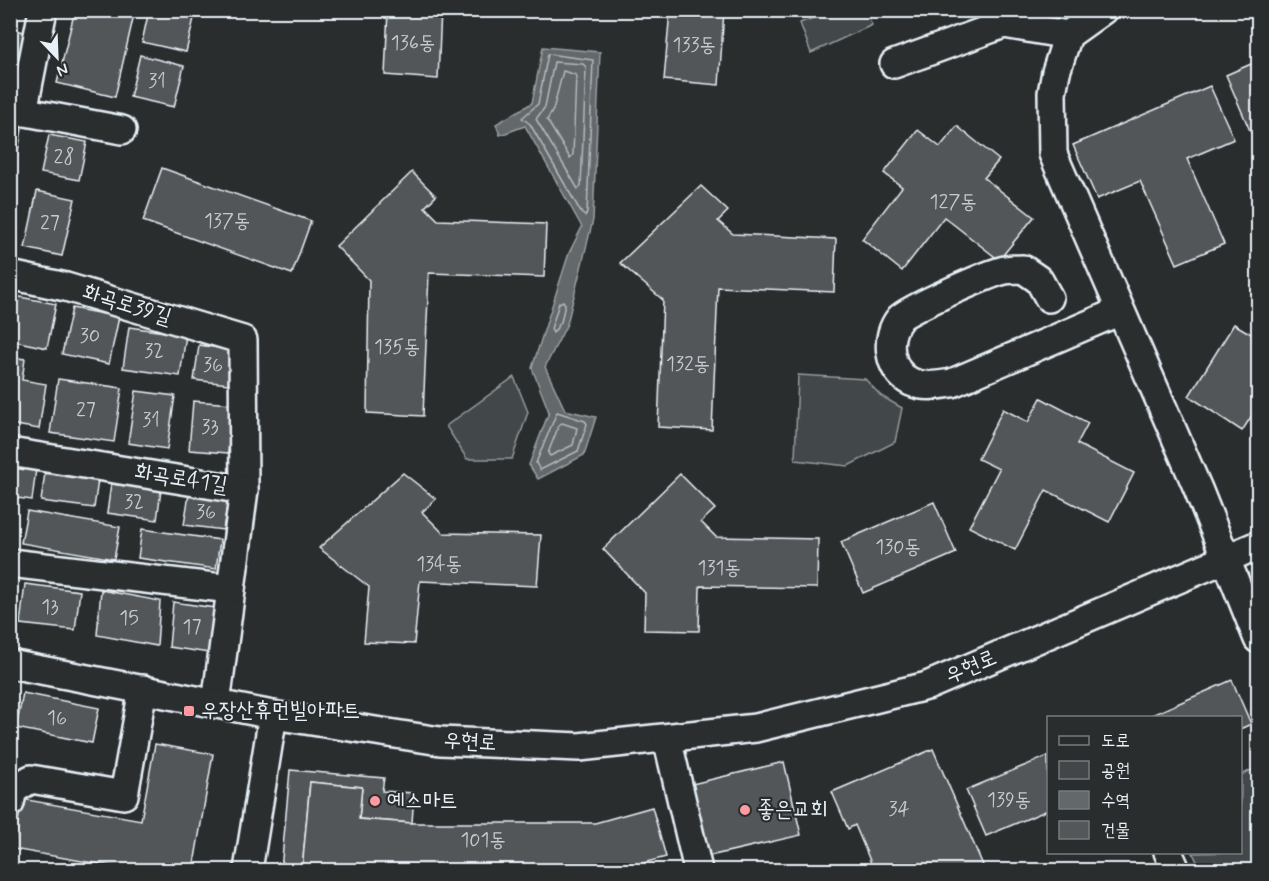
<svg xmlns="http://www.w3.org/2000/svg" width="1269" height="881" font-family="Mynerve,'Poor Story',sans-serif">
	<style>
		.green { fill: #424648; stroke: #959ca0; stroke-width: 1.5 }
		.water { fill: #63686b; stroke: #989fa3; stroke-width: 1.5 }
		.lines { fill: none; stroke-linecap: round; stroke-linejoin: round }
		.shore { stroke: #b3bac0; stroke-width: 1.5 }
		.building { fill: #535759; stroke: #e8f1f8; stroke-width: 1.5 }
		.minor-casing { stroke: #e8f1f8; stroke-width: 32 }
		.minor { stroke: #2a2d2e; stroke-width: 27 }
		.poi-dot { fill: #ff9aa2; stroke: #2a2d2e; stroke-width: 2 }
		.labels { text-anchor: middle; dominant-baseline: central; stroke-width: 4.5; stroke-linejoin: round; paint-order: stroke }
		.number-label { font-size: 20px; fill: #c3cad0 }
		.street-label { font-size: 22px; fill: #e8f1f8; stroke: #2a2d2e }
		.poi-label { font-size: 22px; fill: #e8f1f8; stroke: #2a2d2e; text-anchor: start }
	</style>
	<rect width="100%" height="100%" fill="#2a2d2e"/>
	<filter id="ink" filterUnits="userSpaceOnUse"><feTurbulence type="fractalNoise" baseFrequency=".0167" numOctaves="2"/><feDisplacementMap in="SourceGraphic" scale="12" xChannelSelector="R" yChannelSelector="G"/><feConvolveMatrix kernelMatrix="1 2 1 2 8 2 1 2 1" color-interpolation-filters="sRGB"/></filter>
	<g filter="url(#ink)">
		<g class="green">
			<polygon points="866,11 872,25 811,53 800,23 832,11"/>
			<polygon points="798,375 865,379 881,396 902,408 895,442 848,466 795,460"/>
			<polygon points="514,377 528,412 512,459 467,459 446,426"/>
			<polygon points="1258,767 1258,870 1201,870 1193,853 1240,852 1241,775"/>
		</g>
		<polygon class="water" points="543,47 600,52 593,220 567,324 545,367 565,410 596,417 584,455 538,479 529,465 549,412 532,368 569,253 582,227 525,126 500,135 496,124 532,103"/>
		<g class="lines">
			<g class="shore">
				<polygon points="548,54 593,60 587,213 585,216 582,214 530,124 522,118 538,104"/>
				<polygon points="554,62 583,64 586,67 581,186 578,189 536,119 545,107"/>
				<polygon points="563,71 576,75 573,155 570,158 547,120 553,110"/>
				<polygon points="563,301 565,304 561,322 553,333 551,329 559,303"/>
				<polygon points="557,412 585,421 587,424 578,451 540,470 536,463"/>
				<polygon points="562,423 577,428 573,445 550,456 548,453 559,425"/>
			</g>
		</g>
		<g class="building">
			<polygon points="75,10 135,10 115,97 57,83"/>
			<polygon points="149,10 181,10 195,14 186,52 142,42"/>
			<polygon points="388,10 441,10 438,79 385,75"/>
			<polygon points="670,10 724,10 719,85 664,80"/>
			<polygon points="10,30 26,32 19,72 10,70"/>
			<polygon points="140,55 184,66 174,107 130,97"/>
			<polygon points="1258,61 1258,129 1251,133 1226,75"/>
			<polygon points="1210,86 1234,139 1187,159 1224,244 1177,264 1140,181 1097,199 1073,145"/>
			<polygon points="957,126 999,160 984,178 1034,217 999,260 944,217 902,271 862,239 902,187 884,173 918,130 940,147"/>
			<polygon points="10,127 22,129 16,162 10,161"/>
			<polygon points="49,135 87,142 79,180 41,173"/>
			<polygon points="162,168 311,221 292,274 143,221"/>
			<polygon points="412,172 436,196 425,207 438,220 546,224 544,277 429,273 423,416 367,413 369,280 336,246"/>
			<polygon points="701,186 728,211 718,221 733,234 836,239 834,292 718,287 712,430 658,427 663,300 620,263"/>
			<polygon points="37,191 75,199 62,256 25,248"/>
			<polygon points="10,295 56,304 47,348 10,340"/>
			<polygon points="72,308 119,317 109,364 62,354"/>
			<polygon points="1234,324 1258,338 1258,406 1242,431 1189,396"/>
			<polygon points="129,327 186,335 180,376 123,368"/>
			<polygon points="199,345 233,350 228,384 194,380"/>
			<polygon points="10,357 25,359 22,380 46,384 39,429 10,424"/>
			<polygon points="58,379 122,388 114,442 50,433"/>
			<polygon points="136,391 175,396 167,449 128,443"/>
			<polygon points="1041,398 1088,423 1077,444 1134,473 1109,522 1046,490 1015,550 969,527 999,469 978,459 1003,409 1028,422"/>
			<polygon points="193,401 232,404 228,453 189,450"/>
			<polygon points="10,465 36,469 32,500 10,497"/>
			<polygon points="45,473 98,480 94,508 41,501"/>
			<polygon points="403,473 436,499 422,512 443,533 541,535 537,586 420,581 414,644 364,642 369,587 319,548"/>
			<polygon points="680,474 715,509 701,522 716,537 818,539 817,588 700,586 699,631 644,630 645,593 603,549"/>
			<polygon points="111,484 161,490 157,520 107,513"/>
			<polygon points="189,494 228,500 223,530 184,525"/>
			<polygon points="934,502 956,553 863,593 841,542"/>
			<polygon points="27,511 120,527 114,559 21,543"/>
			<polygon points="142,529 220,540 216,569 138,558"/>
			<polygon points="25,584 80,591 75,630 20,624"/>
			<polygon points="101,590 160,601 157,646 97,635"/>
			<polygon points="173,602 215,608 209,653 169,647"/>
			<polygon points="1232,680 1251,724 1240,729 1240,718 1145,718"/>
			<polygon points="23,693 99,708 92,743 16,728"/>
			<polygon points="155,744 213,754 193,870 133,870 13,849 22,799 141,820"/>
			<polygon points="933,749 985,870 874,870 855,825 848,829 832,792"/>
			<polygon points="1048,756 1048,810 986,836 966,790"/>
			<polygon points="784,762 801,835 705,857 688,785"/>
			<polygon points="290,770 384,778 382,791 414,793 412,823 359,819 362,787 310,782 302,870 281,870"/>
			<polygon points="310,782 362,787 359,819 412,823 595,823 652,807 666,857 617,870 486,870 344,865 343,870 302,870"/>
		</g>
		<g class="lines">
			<defs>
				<g id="minor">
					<polyline points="1103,10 1068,35 1056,72 1052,93 1053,154 1198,489 1258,639"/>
					<polyline points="894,64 1004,24 1068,35"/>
					<polyline points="10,109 122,130"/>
					<polyline points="23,112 43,10"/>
					<polyline points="10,275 66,287 243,340 244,490"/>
					<path d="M1049,298L1039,280L1023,269C1017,269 1011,269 1005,270C990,273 908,309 900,318C884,337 888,371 911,382C925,388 938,385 952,383L1120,311"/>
					<polyline points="10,452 244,490 216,704"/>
					<polyline points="10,563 231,589"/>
					<polyline points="10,664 273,715 440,741 579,747 756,728 927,686 1258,545"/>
					<polyline points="667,738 698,870"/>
					<polyline points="10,803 13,790 31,779 124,795 143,689"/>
					<polyline points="1168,852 1176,870"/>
					<polyline points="248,870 273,715"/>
				</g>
			</defs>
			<use href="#minor" class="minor-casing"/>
			<use href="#minor" class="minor"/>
		</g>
	</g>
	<g class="poi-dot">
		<rect x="183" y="705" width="12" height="12" rx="3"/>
		<circle cx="375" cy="801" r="6"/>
		<circle cx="745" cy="810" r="6"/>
	</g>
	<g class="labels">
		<g class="number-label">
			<text x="413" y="43">136동</text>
			<text x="694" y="45">133동</text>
			<text x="157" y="81">31</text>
			<text x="64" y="157">28</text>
			<text x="953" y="202">127동</text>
			<text x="227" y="221">137동</text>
			<text x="50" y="223">27</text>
			<text x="90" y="336">30</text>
			<text x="397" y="347">135동</text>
			<text x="154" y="351">32</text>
			<text x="688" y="364">132동</text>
			<text x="213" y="365">36</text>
			<text x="86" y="410">27</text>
			<text x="151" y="420">31</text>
			<text x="210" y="427">33</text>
			<text x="134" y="502">32</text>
			<text x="206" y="512">36</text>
			<text x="898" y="547">130동</text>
			<text x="439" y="564">134동</text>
			<text x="719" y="568">131동</text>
			<text x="50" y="607">13</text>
			<text x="129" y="618">15</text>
			<text x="192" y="627">17</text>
			<text x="57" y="718">16</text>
			<text x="1009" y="800">139동</text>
			<text x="899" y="809">34</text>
			<text x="483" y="840">101동</text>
		</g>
		<g class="street-label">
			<text transform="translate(127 305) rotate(17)">화곡로39길</text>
			<text transform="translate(181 479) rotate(9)">화곡로41길</text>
			<text transform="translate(971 667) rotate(-23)">우현로</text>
			<text transform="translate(470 742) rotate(3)">우현로</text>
		</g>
		<g class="poi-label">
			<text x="201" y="711">우장산휴먼빌아파트</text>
			<text x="387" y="801">예스마트</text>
			<text x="757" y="810">좋은교회</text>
		</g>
	</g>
	<rect width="1269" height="881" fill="none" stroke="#2a2d2e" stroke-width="36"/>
	<rect x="18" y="18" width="1233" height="845" fill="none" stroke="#e8f1f8" stroke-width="2" filter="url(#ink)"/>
	<rect x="1047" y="716" width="195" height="138" fill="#2a2d2e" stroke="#767b7f" stroke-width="1.5"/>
	<rect x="1059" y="736" width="30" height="9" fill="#2a2d2e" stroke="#767b7f" stroke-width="1.5"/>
	<text x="1101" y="746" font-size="18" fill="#e8f1f8">도로</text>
	<rect x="1059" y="761" width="30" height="18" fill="#424648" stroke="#767b7f" stroke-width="1.5"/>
	<text x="1101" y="776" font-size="18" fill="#e8f1f8">공원</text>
	<rect x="1059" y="791" width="30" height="18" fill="#63686b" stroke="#767b7f" stroke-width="1.5"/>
	<text x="1101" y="806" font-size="18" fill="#e8f1f8">수역</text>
	<rect x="1059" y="821" width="30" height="18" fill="#535759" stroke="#767b7f" stroke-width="1.5"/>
	<text x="1101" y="836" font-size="18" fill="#e8f1f8">건물</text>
	<g transform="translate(57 57) rotate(157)" stroke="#2a2d2e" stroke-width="4.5" paint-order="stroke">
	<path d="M0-4.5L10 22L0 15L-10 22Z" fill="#e8f1f8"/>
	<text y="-9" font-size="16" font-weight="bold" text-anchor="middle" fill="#e8f1f8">N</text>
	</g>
</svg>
